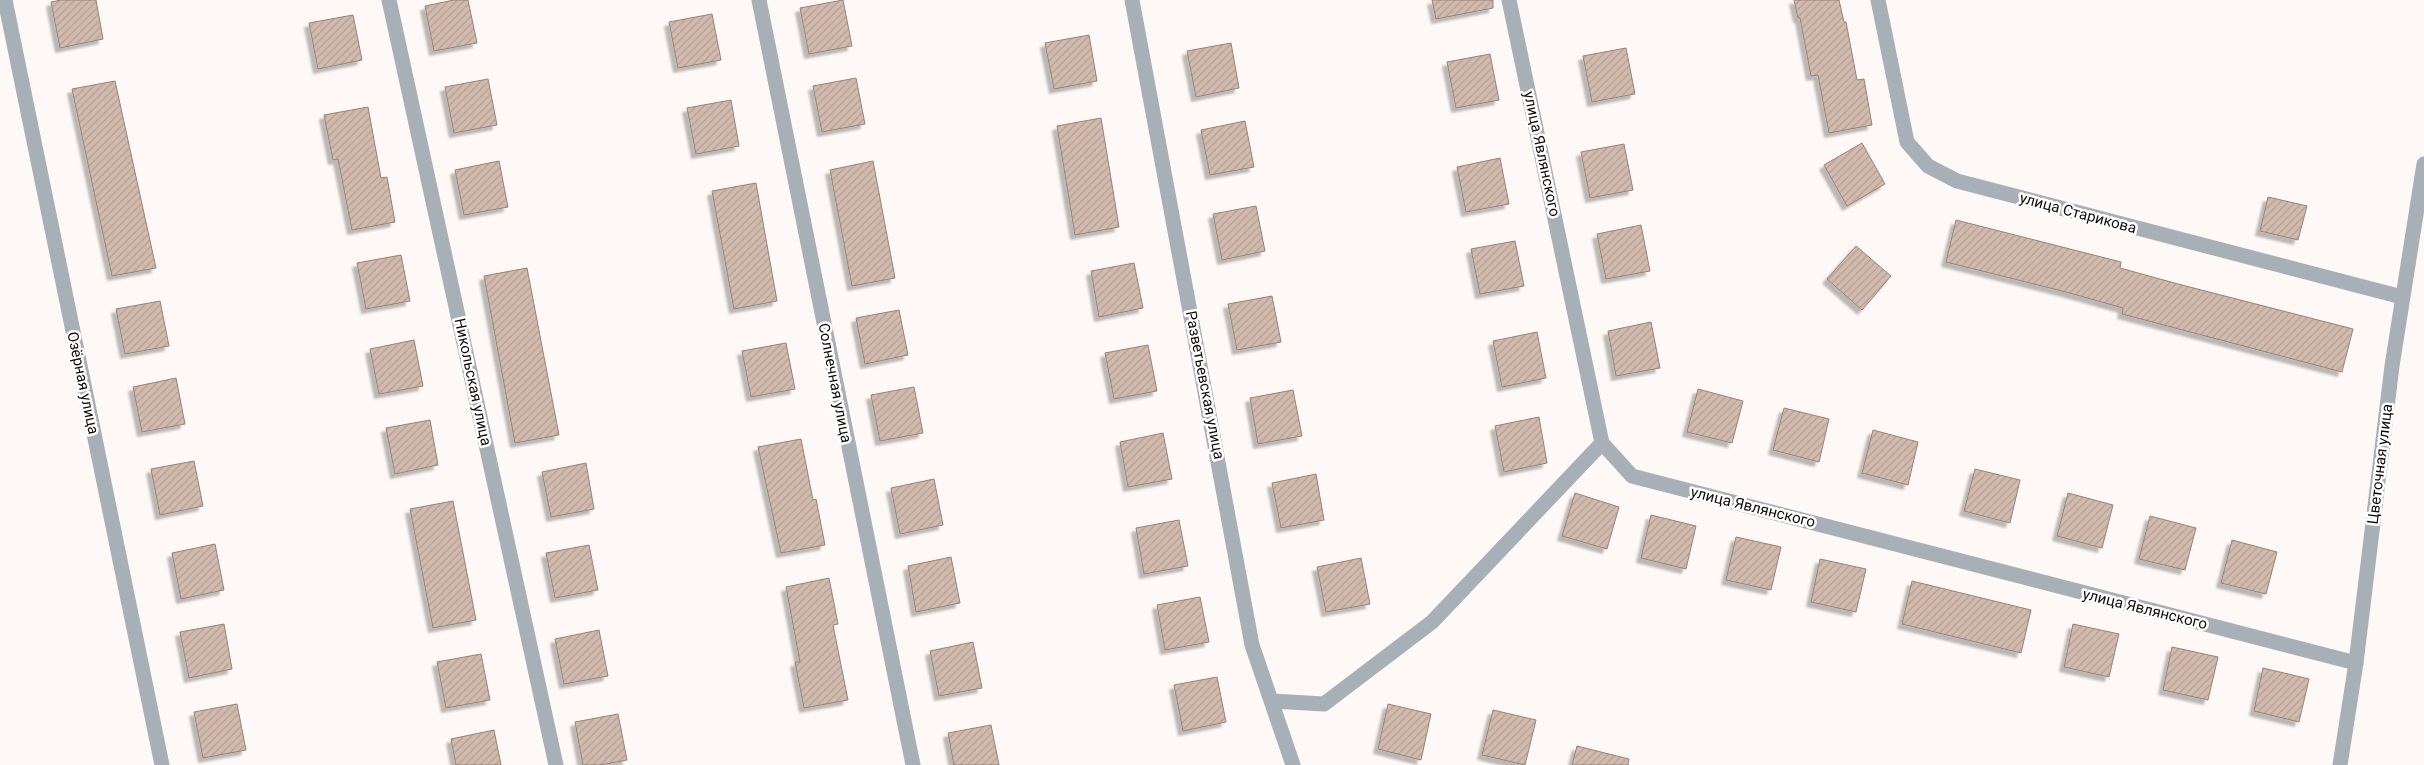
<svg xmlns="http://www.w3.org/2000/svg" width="2424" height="765" font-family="Roboto,sans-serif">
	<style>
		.building { fill: url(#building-hatch); stroke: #988276; filter: url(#shadow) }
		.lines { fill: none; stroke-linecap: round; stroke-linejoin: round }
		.street { stroke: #a6b0b6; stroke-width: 15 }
		.labels { text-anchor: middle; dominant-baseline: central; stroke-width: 5; stroke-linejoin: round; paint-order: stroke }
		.street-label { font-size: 15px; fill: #120a07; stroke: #fff }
	</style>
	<defs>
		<pattern id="building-hatch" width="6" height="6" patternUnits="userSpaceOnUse" patternTransform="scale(1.25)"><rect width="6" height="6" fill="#d2baae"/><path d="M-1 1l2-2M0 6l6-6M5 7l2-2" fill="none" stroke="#b39f94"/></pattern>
		<filter id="shadow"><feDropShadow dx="-4.5" dy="4.5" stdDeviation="1" flood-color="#0004"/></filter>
	</defs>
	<rect width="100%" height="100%" fill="#fef9f6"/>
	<g class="building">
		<polygon points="61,0 96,0 103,39 60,48 51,2"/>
		<polygon points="454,0 468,0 477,43 434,51 425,6"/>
		<polygon points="843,0 852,46 809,54 800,8"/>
		<polygon points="1432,0 1493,0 1493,8 1436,19"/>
		<polygon points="1794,0 1839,0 1844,22 1846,22 1857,80 1864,79 1872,125 1829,133 1818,75 1811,76 1800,18 1798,18"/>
		<polygon points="712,14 721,60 678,68 669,22"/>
		<polygon points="353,15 362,60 318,69 309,23"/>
		<polygon points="1089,35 1097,81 1054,89 1045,43"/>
		<polygon points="1231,43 1239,88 1196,97 1187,51"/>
		<polygon points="1626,48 1635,94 1592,102 1583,56"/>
		<polygon points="1490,54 1499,100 1456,108 1447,62"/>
		<polygon points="856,78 865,124 822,132 813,86"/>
		<polygon points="488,79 497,125 454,133 445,87"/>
		<polygon points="115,81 156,268 112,276 72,89"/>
		<polygon points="731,100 739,146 696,154 687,108"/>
		<polygon points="368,107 381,178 387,177 395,222 352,230 338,159 333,160 324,115"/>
		<polygon points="1101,118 1119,227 1075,235 1057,126"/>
		<polygon points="1245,121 1254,167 1210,175 1201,130"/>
		<polygon points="1862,143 1885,184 1847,206 1824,165"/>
		<polygon points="1624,144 1633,190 1590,198 1581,152"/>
		<polygon points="1500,158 1509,204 1466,212 1457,167"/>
		<polygon points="499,161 508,207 464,215 455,170"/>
		<polygon points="873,161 895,278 852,286 830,170"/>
		<polygon points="756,183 777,301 734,309 712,191"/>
		<polygon points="2268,197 2307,206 2298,240 2260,231"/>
		<polygon points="1256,206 1265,251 1222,260 1213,214"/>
		<polygon points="1956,220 2121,262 2120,268 2178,284 2353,329 2342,372 2122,314 2123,308 2066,292 1946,262"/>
		<polygon points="1641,225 1650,271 1606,279 1597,234"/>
		<polygon points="1515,241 1524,286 1480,294 1471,249"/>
		<polygon points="1856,246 1891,276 1862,310 1827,279"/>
		<polygon points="401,255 410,301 366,309 357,263"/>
		<polygon points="1134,263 1143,308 1099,317 1091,271"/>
		<polygon points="527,268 559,435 515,443 484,276"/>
		<polygon points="1272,296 1281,342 1237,350 1228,304"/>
		<polygon points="160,301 169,346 125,354 116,309"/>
		<polygon points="899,310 908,355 865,364 856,318"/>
		<polygon points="1651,322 1660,368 1616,376 1608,331"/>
		<polygon points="1537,332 1546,378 1502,387 1493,341"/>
		<polygon points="414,340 423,386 379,394 370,349"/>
		<polygon points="786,343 795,389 751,397 742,351"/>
		<polygon points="1148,345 1157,391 1114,399 1105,353"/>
		<polygon points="176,378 185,424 142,432 133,387"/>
		<polygon points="914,387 923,433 880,441 871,395"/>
		<polygon points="1698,389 1743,401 1732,443 1687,432"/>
		<polygon points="1293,390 1302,436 1258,444 1250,398"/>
		<polygon points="1784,408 1829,419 1819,462 1773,450"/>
		<polygon points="1539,417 1547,463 1504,472 1495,426"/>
		<polygon points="430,420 438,465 395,474 386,428"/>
		<polygon points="1873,430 1918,442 1908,485 1862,473"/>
		<polygon points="1163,433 1172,479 1128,487 1120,442"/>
		<polygon points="801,439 813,500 816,499 825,545 781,553 758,447"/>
		<polygon points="194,461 203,506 160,515 151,469"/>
		<polygon points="586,463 594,509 551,517 542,472"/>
		<polygon points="1975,469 2020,480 2010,523 1964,511"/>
		<polygon points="1316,474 1324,520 1281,528 1272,483"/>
		<polygon points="934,479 943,525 900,534 891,488"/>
		<polygon points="1575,493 1619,507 1607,549 1562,536"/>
		<polygon points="2068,493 2113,505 2102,548 2057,536"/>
		<polygon points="453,501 476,620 433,628 410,509"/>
		<polygon points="1651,515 1696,526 1686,569 1641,558"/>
		<polygon points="2150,516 2196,528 2185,570 2139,559"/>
		<polygon points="1179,520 1188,566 1144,574 1136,528"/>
		<polygon points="1736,537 1781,547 1771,590 1726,580"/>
		<polygon points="2232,540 2277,552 2266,594 2221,583"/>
		<polygon points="215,544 224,590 181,599 172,553"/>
		<polygon points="589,545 598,590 555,598 546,553"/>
		<polygon points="951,557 960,603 916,612 908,566"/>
		<polygon points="1361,558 1370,604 1326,612 1317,567"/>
		<polygon points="1820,559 1866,569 1856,612 1811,602"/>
		<polygon points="829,578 838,624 833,625 848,700 804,708 795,662 800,662 786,587"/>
		<polygon points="1912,581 2031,610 2021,653 1902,624"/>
		<polygon points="1200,597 1209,642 1165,650 1157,605"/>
		<polygon points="224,624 232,669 189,678 180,632"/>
		<polygon points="2073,624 2119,634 2109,677 2064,667"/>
		<polygon points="599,630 608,676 564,684 555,639"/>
		<polygon points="973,642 982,688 939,696 930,651"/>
		<polygon points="2172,647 2218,657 2208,700 2163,690"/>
		<polygon points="481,654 490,700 446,708 437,662"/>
		<polygon points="2263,668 2309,679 2299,722 2254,711"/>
		<polygon points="1217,677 1226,722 1183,731 1174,685"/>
		<polygon points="237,704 246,750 203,758 194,712"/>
		<polygon points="1388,704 1431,714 1421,760 1378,749"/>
		<polygon points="1493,710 1536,720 1525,765 1482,755"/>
		<polygon points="618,714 627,760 600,765 583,765 575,722"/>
		<polygon points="991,725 999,765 954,765 948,733"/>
		<polygon points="494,730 501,765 456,765 451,739"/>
		<polygon points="1577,746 1629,759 1628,765 1572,765"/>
	</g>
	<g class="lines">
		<g class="street">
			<polyline points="5,0 162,765"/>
			<polyline points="389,0 556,765"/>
			<polyline points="759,0 913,765"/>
			<polyline points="1132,0 1252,645 1293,765"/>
			<polyline points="1509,0 1602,443 1632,476 2356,663"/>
			<polyline points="1878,0 1907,142 1928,166 1957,181 2402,297"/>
			<polyline points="1272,701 1324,704 1432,622 1602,443"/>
			<polyline points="2340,765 2356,663 2392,366 2424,164"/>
		</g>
	</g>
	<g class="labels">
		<g class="street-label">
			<text transform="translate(1542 154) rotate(78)">улица Являнского</text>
			<text transform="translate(2078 213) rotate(15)">улица Старикова</text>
			<text transform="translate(473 382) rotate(78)">Никольская улица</text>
			<text transform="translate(83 383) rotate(78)">Озёрная улица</text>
			<text transform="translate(835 383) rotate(79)">Солнечная улица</text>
			<text transform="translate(1205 385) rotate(79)">Разветьевская улица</text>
			<text transform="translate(2380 464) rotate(-83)">Цветочная улица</text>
			<text transform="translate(1753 507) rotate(14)">улица Являнского</text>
			<text transform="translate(2145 609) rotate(14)">улица Являнского</text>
		</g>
	</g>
</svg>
